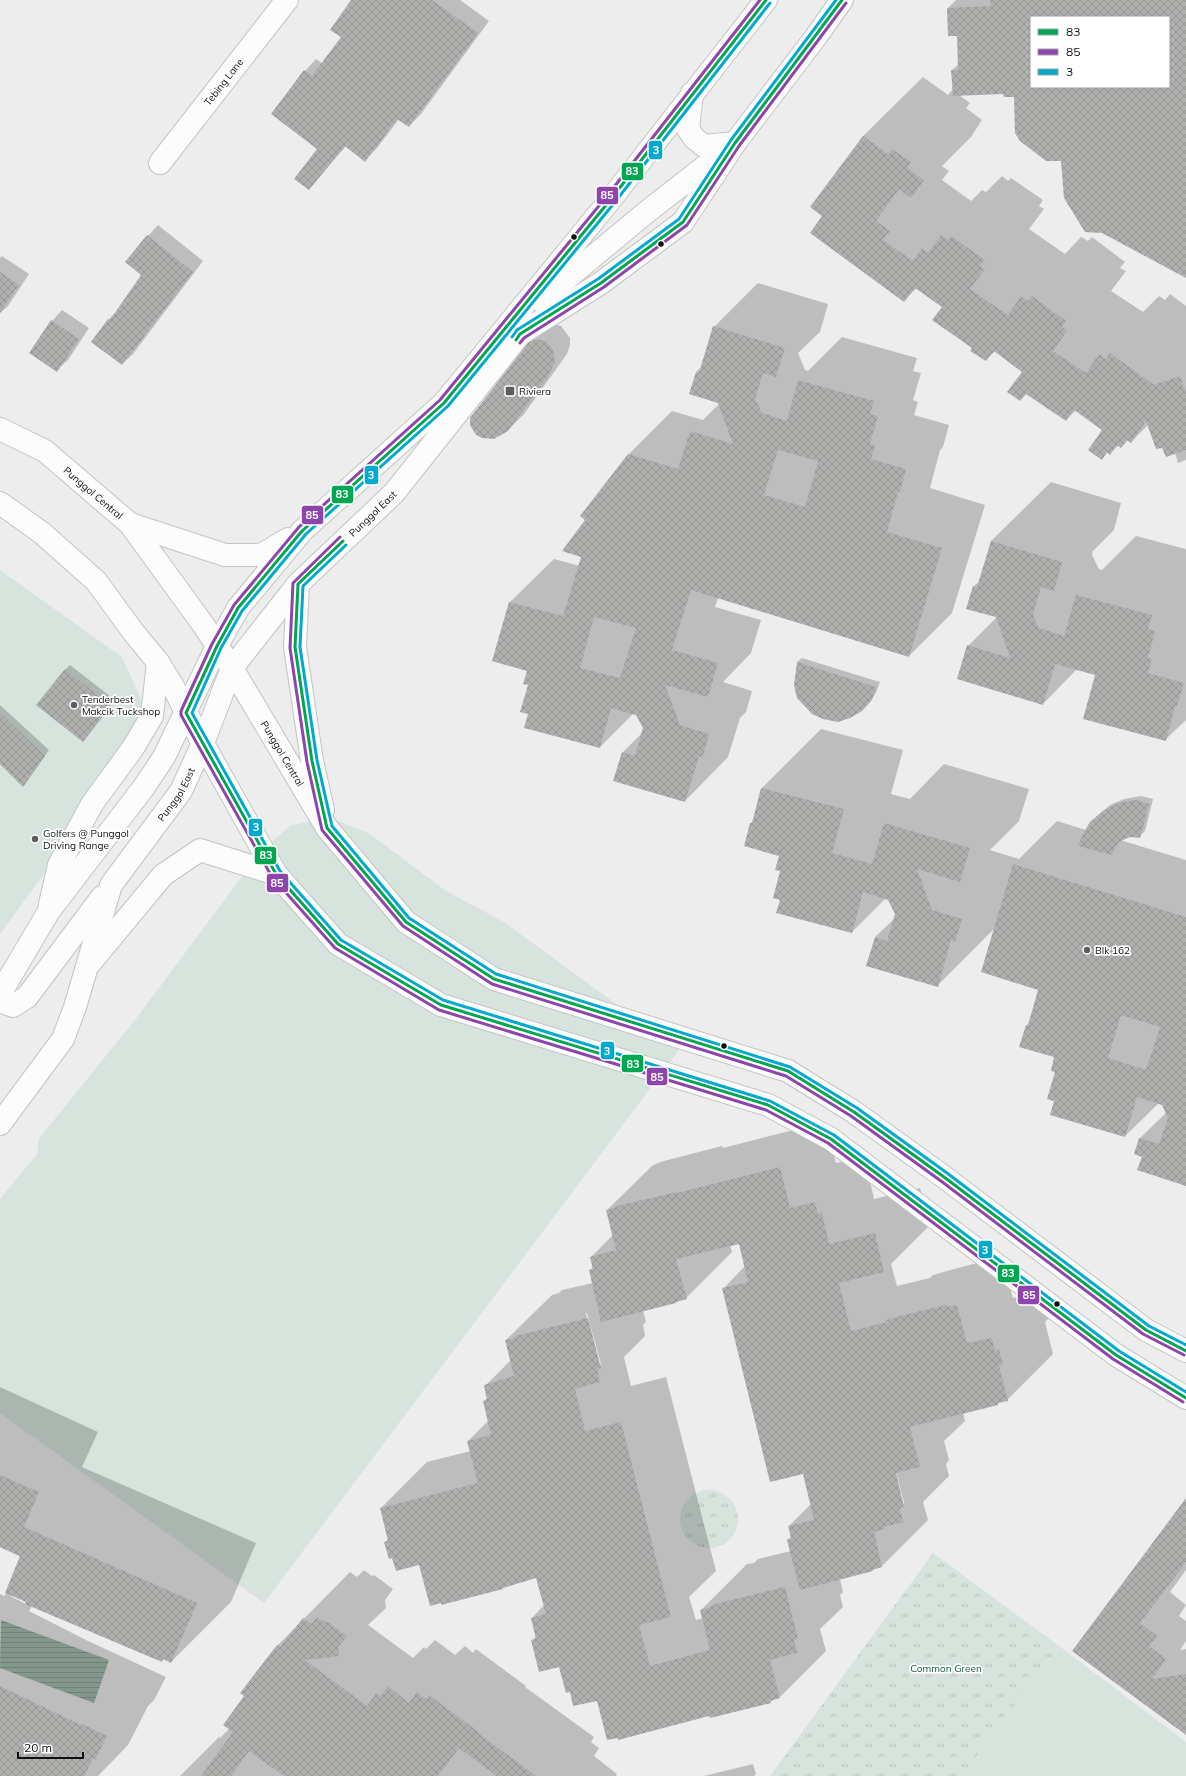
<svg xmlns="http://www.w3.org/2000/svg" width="1186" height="1776" font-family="Mulish,sans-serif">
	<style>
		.grass { fill: #d7e4dd }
		.park { fill: url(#park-tufts) }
		.water { fill: url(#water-rules) }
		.shadow { fill: #0003; fill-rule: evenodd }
		.building { fill: url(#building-cross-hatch); fill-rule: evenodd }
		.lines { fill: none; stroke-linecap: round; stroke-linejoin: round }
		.minor-casing { stroke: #c3c4c3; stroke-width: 24 }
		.major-casing { stroke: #c3c4c3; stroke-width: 24 }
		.minor { stroke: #fcfcfc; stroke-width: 22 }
		.major { stroke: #fcfcfc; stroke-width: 22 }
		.bus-1-casing { stroke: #fff; stroke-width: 6 }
		.bus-2-casing { stroke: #fff; stroke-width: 6 }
		.bus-3-casing { stroke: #fff; stroke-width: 6 }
		.bus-1 { stroke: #00a651; stroke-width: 3 }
		.bus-2 { stroke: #8e44ad; stroke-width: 3 }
		.bus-3 { stroke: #00a9ce; stroke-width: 3 }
		.bus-dot { fill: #0e0f0f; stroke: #fff; stroke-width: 1.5 }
		.poi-dot { fill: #5c5d5c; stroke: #fff; stroke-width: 1.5 }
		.labels { text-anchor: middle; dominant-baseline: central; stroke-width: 3.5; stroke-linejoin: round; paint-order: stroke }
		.street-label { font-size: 10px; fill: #0e0f0f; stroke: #fff }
		.poi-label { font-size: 10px; fill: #0e0f0f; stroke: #fff; text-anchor: start }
		.park-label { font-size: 10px; fill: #18553f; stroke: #fff }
		.line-badge { stroke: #fff; stroke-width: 1.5 }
		.badge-label { font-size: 11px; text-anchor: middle; font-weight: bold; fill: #fff }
	</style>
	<defs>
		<pattern id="park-tufts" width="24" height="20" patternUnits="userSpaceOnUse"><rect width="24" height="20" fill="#d7e4dd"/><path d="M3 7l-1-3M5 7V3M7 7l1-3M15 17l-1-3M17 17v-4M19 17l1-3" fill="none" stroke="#b7c2bc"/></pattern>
		<pattern id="water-rules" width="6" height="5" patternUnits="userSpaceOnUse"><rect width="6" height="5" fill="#a5bdb1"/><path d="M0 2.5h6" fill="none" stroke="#8da197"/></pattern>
		<pattern id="building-cross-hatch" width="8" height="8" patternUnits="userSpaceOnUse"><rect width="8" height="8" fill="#afafae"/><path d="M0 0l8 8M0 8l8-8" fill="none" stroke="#959594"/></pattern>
	</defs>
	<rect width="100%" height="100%" fill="#ecedec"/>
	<g class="grass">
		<polygon points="0,570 122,657 143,704 139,744 0,934"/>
		<polygon points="331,818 370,834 446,891 504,922 679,1050 264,1603 0,1413 0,1199 38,1153 38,1140 138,1016 261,851 291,825"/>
		<polygon points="1059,1646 1186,1742 1186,1776 962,1776"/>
	</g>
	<g class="park">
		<circle cx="709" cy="1519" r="29"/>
		<polygon points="933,1553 1059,1646 962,1776 770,1776"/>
	</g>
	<polygon class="water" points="1,1620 109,1660 94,1703 0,1668"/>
	<g class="shadow">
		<polygon points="353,0 460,0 489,21 421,114 409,126 399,119 377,148 365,160 346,146 309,189 319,148 305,71 316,59 323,64 342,37"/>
		<path d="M956,0H1186V277L1062,160L1015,96L1004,93L959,95L970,103L966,108L982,120L971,137L942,166L949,171L942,180L971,201L982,190L986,192L1002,176L1008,181L1011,178L1043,200L1039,206L1044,209L1029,229L1065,254L1081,237L1088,241L1092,237L1125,262L1120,268L1126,271L1111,291L1143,312L1159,296L1165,300L1170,294L1186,306V460L1178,463L1175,453L1163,446L1149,424L1131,442L1128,440L1121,447L1119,445L1110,453L1108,452L1102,458L1104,430L1076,410L1066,420L1027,393L1020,400L1023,371L995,351L986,360L974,348L943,307L917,288L904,300L824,216L863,136L923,77L948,95L953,89L952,70L959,64L958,35H949L948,8ZM1031,17H1169V87H1031Z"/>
		<polygon points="158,225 203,261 133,354 122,364 92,342 109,319 118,310 143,274 148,236"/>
		<polygon points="2,256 29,274 8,306 0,313 0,258"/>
		<polygon points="758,283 828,304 820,332 798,353 805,370 808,371 842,337 917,358 913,371 921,373 913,400 918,402 914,415 949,425 943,447 940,450 930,488 985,505 952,613 909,656 718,598 715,607 761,620 751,653 723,682 752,691 746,712 740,718 728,757 685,801 623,752 643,732 644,728 637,714 634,713 600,747 529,714 528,670 493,660 510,602 554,559 580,566 582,556 586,519 629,454 672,411 703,420 720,403 696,372 702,366 714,327"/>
		<polygon points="62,310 89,328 68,360 57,370 52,321"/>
		<polygon points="552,324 561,326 570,338 570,345 567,354 524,414 508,430 482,437 473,430 470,420 529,344"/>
		<polygon points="1051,482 1121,503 1114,530 1093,551 1092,555 1099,569 1102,570 1136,536 1186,549 1186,720 1165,740 1096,674 1077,669 1043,704 968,646 997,617 974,586 980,581 991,541"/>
		<polygon points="802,658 880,682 876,693 867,705 797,662"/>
		<polygon points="70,665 115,700 88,735 65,670"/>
		<polygon points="0,705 49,750 23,786 0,762"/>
		<polygon points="821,729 903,750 891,794 910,799 944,764 1029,789 1019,821 990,850 1019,859 1057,821 1086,830 1097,817 1110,805 1124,799 1141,796 1153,799 1145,831 1139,837 1130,836 1120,840 1186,860 1186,1185 1143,1156 1140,1138 1167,1112 1163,1104 1159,1103 1125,1136 1055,1101 1056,1057 1027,1025 1030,1022 1039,989 995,928 937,986 875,937 895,918 896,913 889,899 886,898 852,932 781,899 780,855 751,823 753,821 762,788"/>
		<path d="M825,1122L836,1163L860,1157L867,1168L874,1199L920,1188L930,1225L891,1264L897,1286L930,1278L933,1275L958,1268L992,1259L1002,1260L1013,1298L1037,1292L1044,1304L1048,1319L1045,1322L1053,1354L1007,1400L1000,1401L998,1404L963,1413L965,1421L944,1441L949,1460L946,1464L949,1476L923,1502L928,1520L882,1566L875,1568L873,1570L840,1579L843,1592L840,1595L843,1607L820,1629L826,1651L780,1697L773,1699L770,1702L710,1714L598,1699L570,1691L560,1666L532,1641L536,1636L532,1618L544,1605L537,1577L506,1586L503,1588L393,1556L385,1542L389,1539L381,1508L427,1462L471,1451L468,1441L489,1420L484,1401L488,1397L485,1386L511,1360L506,1340L552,1295L559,1293L562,1290L593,1283L590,1270L593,1267L591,1257L613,1235L607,1210L653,1165L664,1161L722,1146L723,1148ZM740,1243L745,1266L723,1289L804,1473L811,1504L789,1526L792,1536L788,1540L791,1551L758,1559L754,1563L747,1564L701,1610L703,1618L696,1620L689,1597L716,1571L666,1377L631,1386L624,1357L645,1336L643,1325L646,1322L643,1310L686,1298L732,1252L730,1245ZM586,1313H587L601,1364L599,1365ZM894,1468H895L904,1503L902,1505Z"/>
		<path d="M0,1387L98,1432L82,1467L256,1543L231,1602L171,1662L32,1606L29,1611L86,1640L166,1677L154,1700L148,1706L128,1745L98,1776H5L0,1774V1594L4,1596L7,1593L21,1557L0,1547ZM11,1594L27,1601L26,1604L10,1596Z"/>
		<polygon points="1186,1500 1186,1570 1170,1592 1186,1605 1179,1616 1186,1621 1186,1641 1180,1650 1186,1649 1186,1734 1073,1651"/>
		<polygon points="364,1570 372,1576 374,1575 393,1589 385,1600 386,1608 368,1625 413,1658 424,1647 426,1649 435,1640 455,1655 465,1646 473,1653 476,1649 526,1686 525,1687 594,1737 591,1742 599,1748 594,1756 617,1774 616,1776 180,1776 219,1737 220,1738 230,1728 245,1695 242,1693 278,1645 350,1572 357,1577"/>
		<polygon points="753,1764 756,1774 754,1776 704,1776"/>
	</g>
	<g class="building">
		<polygon points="351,0 432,0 478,33 409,127 397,119 365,162 345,146 309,190 294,179 317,149 271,114 304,70 312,76 341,37 330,30"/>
		<path d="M990,0H1186V278L1102,233L1085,232L1064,198L1061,161H1046L1020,141L1015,133L1014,97H1004L1003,94L953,96L951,70H958L957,36H948L947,8L991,6ZM1031,17H1169V87H1031Z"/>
		<polygon points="863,136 888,154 892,149 911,162 907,168 924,180 911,198 899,189 876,221 890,231 883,240 913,261 922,248 928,253 941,235 948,240 951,236 985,260 980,266 985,269 970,289 1008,315 1021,296 1028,301 1032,296 1066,321 1062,327 1067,331 1053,351 1086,373 1099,354 1106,359 1110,353 1154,385 1180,376 1186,393 1186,450 1166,457 1162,448 1156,449 1146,421 1131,443 1127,440 1121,448 1117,445 1110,455 1107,452 1102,460 1088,450 1102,430 1074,410 1066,421 1026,394 1020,401 1007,392 1022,372 994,351 986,361 970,351 972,348 932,320 942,307 915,288 904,302 810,233 822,216 810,207"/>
		<polygon points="147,235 193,272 122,365 91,342 108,319 110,320 141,275 125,262"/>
		<polygon points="0,272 19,285 0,313"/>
		<polygon points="51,320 79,339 57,372 29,353"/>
		<path d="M713,326L785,348L776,377L763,373L755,399L762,413L787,421L798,380L874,401L870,414L878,416L870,444L875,445L871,459L906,469L900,492H898L887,532L942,548L909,657L691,590L672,650L718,663L708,697L665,685L680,725L709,734L703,757L699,756L685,802L613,781L622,752L635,756L643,728L636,715L611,708L600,748L524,728L528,714L520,712L528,685L523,684L527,671L492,661L509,602L563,616L581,557L562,551L585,520L580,516L628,454L678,469L690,431L733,444L718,403L689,394L696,372L699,373ZM778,450L818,461L805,507L764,495ZM594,617L636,628L620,678L580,668Z"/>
		<polygon points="535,339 545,341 552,348 554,354 555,362 547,378 508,431 494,439 482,438 476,435 470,425 470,418 528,343"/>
		<polygon points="991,541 1062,562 1054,591 1041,587 1033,615 1039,628 1064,636 1076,595 1152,615 1148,629 1155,631 1148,658 1152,659 1148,673 1184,683 1177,706 1175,706 1166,741 1083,719 1095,675 1055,664 1043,705 957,679 967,645 1010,658 996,617 966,609 973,586 977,587"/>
		<polygon points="797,662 876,687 872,700 862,711 850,718 838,722 823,719 812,714 797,698 794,685"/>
		<polygon points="65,669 111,706 83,742 36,705"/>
		<polygon points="0,713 45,756 23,787 0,764"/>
		<polygon points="761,788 844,809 832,853 872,864 884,823 970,848 960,882 917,869 932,910 962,919 955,942 951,940 938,987 866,966 875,937 887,941 895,914 888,900 863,892 852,933 776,913 780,900 773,898 780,871 775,870 779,856 744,846 750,823 752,823"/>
		<polygon points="1135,800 1149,804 1140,838 1130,837 1121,841 1116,846 1112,855 1078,846 1084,832 1090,822 1104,810 1118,803"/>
		<path d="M1013,864L1186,917V1186L1137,1170L1142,1157L1134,1154L1139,1138L1159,1144L1168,1118L1162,1105L1137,1097L1125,1137L1050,1115L1054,1101L1047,1099L1055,1072L1051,1071L1054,1057L1019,1047L1026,1025H1028L1038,990L981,972ZM1121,1015L1160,1027L1146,1070L1108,1058Z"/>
		<polygon points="780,1167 790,1208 815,1202 818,1214 822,1213 829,1244 875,1233 884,1272 839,1283 851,1331 887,1322 886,1320 912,1313 946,1305 947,1307 957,1305 967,1343 992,1338 995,1351 999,1350 1003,1365 999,1366 1008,1401 998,1403 998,1405 910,1427 920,1467 896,1473 904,1507 900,1508 903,1522 884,1527 885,1529 874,1532 882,1567 872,1570 873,1571 800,1590 787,1540 791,1538 788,1526 814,1520 803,1474 770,1482 722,1288 748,1282 739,1244 676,1259 687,1299 676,1302 676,1303 601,1322 589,1270 593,1269 590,1257 616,1250 606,1210 617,1207 617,1206 677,1192 677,1193"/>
		<polygon points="588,1318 601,1368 597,1369 600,1382 575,1389 585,1431 621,1422 671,1617 639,1625 650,1666 710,1650 700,1610 711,1607 711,1605 785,1587 798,1639 794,1640 797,1653 770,1660 780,1698 770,1701 771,1703 710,1718 709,1716 618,1740 618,1738 607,1740 597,1701 573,1706 570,1692 566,1693 559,1667 539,1672 531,1640 536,1639 531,1618 546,1614 536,1578 503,1588 503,1589 441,1605 441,1603 430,1606 419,1565 396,1571 392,1558 389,1559 384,1542 388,1541 380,1508 478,1483 467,1441 491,1435 483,1401 487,1400 484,1385 514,1376 505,1340 516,1338 515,1336"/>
		<polygon points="0,1475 39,1492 24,1527 197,1603 171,1663 163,1659 162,1662 25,1604 26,1602 5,1593 20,1556 0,1547"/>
		<polygon points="1186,1498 1186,1562 1140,1623 1157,1636 1149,1646 1166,1659 1152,1679 1186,1674 1186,1735 1072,1651"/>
		<polygon points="317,1617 325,1622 326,1621 347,1636 338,1647 339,1656 305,1660 367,1706 376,1693 380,1696 388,1686 409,1703 417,1692 426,1699 429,1695 480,1733 479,1734 536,1776 497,1776 459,1748 438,1776 284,1776 249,1751 231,1776 201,1776 233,1732 223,1725 244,1696 240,1693 277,1645 280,1647 303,1618 311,1624"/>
		<polygon points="0,1686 81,1725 82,1724 107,1736 95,1760 93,1759 84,1776 0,1776"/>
	</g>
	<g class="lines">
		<defs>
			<g id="minor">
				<path id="s1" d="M160,163L287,0"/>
			</g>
			<g id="major">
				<polyline points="692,93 688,129 694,138 704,146 735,143"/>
				<polyline points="544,303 560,284 648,211 721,154"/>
				<path id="s2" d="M0,429L45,451L130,524L202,623L232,668L327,828L406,922L494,979L788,1071L854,1112L944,1177L1146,1330L1186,1351"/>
				<polyline points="0,503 42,533 96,581 134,633 158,662 174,688 186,713 276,874 338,944 441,1005 768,1105 831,1139 1116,1355 1186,1398"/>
				<polyline points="130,524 225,555 261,555 288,539"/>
				<polyline points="298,584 295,647 312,761 323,810"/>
				<polyline points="50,904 59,865 92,804 133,748 152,716 158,662"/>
				<polyline points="91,962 163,875 200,850 276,874"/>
				<polyline points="0,994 49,911 144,787 164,757 217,646 238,608 302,531 444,403 611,199 766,0"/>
				<polyline points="0,1001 13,1006 27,997 102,897"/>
				<path id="s3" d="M0,1124L63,1039L75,1007L111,885L181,791L203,743L232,668L298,584L394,493L520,334L601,283L683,222L735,143L815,38L842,0"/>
			</g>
		</defs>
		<use href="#minor" class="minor-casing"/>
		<use href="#major" class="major-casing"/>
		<use href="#minor" class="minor"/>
		<use href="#major" class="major"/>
		<defs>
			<g id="bus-1">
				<polyline points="766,0 611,199 444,403 302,531 238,608 217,646 186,713 276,874 338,944 441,1005 768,1105 831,1139 1116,1355 1186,1398"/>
				<polyline points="516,340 520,334 601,283 683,222 735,143 842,0"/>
				<polyline points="343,541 298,584 295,647 312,761 327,828 406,922 494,979 788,1071 854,1112 944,1177 1146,1330 1186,1351"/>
			</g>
			<g id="bus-2">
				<polyline points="760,0 607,196 440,400 299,527 234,605 212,644 181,711 181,715 272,877 335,948 439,1010 766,1110 828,1143 1113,1359 1183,1402"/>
				<polyline points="520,343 524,338 604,287 687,225 739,146 846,3"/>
				<polyline points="340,537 293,583 290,648 307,762 322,830 403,926 492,984 786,1076 851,1116 941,1181 1143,1334 1184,1355"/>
			</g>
			<g id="bus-3">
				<polyline points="770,3 615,202 448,406 306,534 242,611 221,648 192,713 280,871 341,940 443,1000 770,1101 834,1135 1119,1351 1186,1392"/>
				<polyline points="512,337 517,330 598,279 679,219 731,140 836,0"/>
				<polyline points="346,545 303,586 300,647 317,760 332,826 409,918 496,974 790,1067 857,1108 947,1173 1149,1326 1186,1345"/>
			</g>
		</defs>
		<use href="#bus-1" class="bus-1-casing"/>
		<use href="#bus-2" class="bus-2-casing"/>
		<use href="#bus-3" class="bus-3-casing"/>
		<use href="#bus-1" class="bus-1"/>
		<use href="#bus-2" class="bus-2"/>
		<use href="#bus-3" class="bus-3"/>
	</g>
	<g class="bus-dot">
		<circle cx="574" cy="237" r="3.5"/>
		<circle cx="661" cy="244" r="3.5"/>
		<circle cx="724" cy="1046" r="3.5"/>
		<circle cx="1057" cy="1304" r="3.5"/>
	</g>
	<g class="poi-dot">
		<rect x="505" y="386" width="10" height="10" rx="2"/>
		<circle cx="74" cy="705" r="4"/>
		<circle cx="35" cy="839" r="4"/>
		<circle cx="1087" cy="950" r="4"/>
	</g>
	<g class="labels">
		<g class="street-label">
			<text stroke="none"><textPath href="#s1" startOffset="103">Tebing Lane</textPath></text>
			<text stroke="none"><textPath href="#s2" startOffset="114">Punggol Central</textPath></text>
			<text stroke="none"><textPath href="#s3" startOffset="727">Punggol East</textPath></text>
			<text stroke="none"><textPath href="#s2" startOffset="438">Punggol Central</textPath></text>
			<text stroke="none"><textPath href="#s3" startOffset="379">Punggol East</textPath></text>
		</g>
		<g class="poi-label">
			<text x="519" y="391">Riviera</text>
			<text x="82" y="699">Tenderbest<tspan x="82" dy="12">Makcik Tuckshop</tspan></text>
			<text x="43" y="833">Golfers @ Punggol<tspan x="43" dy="12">Driving Range</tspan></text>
			<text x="1095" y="950">Blk 162</text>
		</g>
		<g class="park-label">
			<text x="946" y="1668">Common Green</text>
		</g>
	</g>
	<g class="line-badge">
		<rect x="648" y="140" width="15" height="20" rx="4" fill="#00a9ce"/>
		<rect x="621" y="162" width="23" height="19" rx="4" fill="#00a651"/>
		<rect x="596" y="186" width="23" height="19" rx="4" fill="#8e44ad"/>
		<rect x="364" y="465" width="15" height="20" rx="4" fill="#00a9ce"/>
		<rect x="331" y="485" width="23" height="19" rx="4" fill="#00a651"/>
		<rect x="301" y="505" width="23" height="20" rx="4" fill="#8e44ad"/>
		<rect x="248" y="818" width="15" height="19" rx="4" fill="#00a9ce"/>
		<rect x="254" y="846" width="23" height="19" rx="4" fill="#00a651"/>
		<rect x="266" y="873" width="23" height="20" rx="4" fill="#8e44ad"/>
		<rect x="600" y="1041" width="15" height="19" rx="4" fill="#00a9ce"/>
		<rect x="621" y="1054" width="23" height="19" rx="4" fill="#00a651"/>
		<rect x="646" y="1067" width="22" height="19" rx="4" fill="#8e44ad"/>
		<rect x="978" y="1240" width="15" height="19" rx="4" fill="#00a9ce"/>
		<rect x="997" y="1264" width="23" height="19" rx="4" fill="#00a651"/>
		<rect x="1017" y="1285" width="23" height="20" rx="4" fill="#8e44ad"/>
	</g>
	<g class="badge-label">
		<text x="656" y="154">3</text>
		<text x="632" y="175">83</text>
		<text x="607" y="199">85</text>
		<text x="371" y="479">3</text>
		<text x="342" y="498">83</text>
		<text x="312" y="519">85</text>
		<text x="256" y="831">3</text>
		<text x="266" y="859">83</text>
		<text x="277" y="887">85</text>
		<text x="607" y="1055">3</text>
		<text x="633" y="1068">83</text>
		<text x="657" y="1081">85</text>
		<text x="985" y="1254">3</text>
		<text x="1008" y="1277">83</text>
		<text x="1029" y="1299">85</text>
	</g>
	<rect x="1030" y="16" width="140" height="72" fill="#ffffff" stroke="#9f9f9f"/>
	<rect x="1038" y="29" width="20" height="6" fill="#00a651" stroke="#9f9f9f"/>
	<text x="1066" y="36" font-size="12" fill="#0e0f0f">83</text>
	<rect x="1038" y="49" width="20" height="6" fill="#8e44ad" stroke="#9f9f9f"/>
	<text x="1066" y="56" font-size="12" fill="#0e0f0f">85</text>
	<rect x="1038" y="69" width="20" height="6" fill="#00a9ce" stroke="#9f9f9f"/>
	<text x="1066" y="76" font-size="12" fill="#0e0f0f">3</text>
	<path d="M18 1752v6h65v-6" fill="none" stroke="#0e0f0f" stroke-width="2"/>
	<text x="24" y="1752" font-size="12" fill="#0e0f0f" stroke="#ffffff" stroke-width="3" paint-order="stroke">20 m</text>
</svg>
